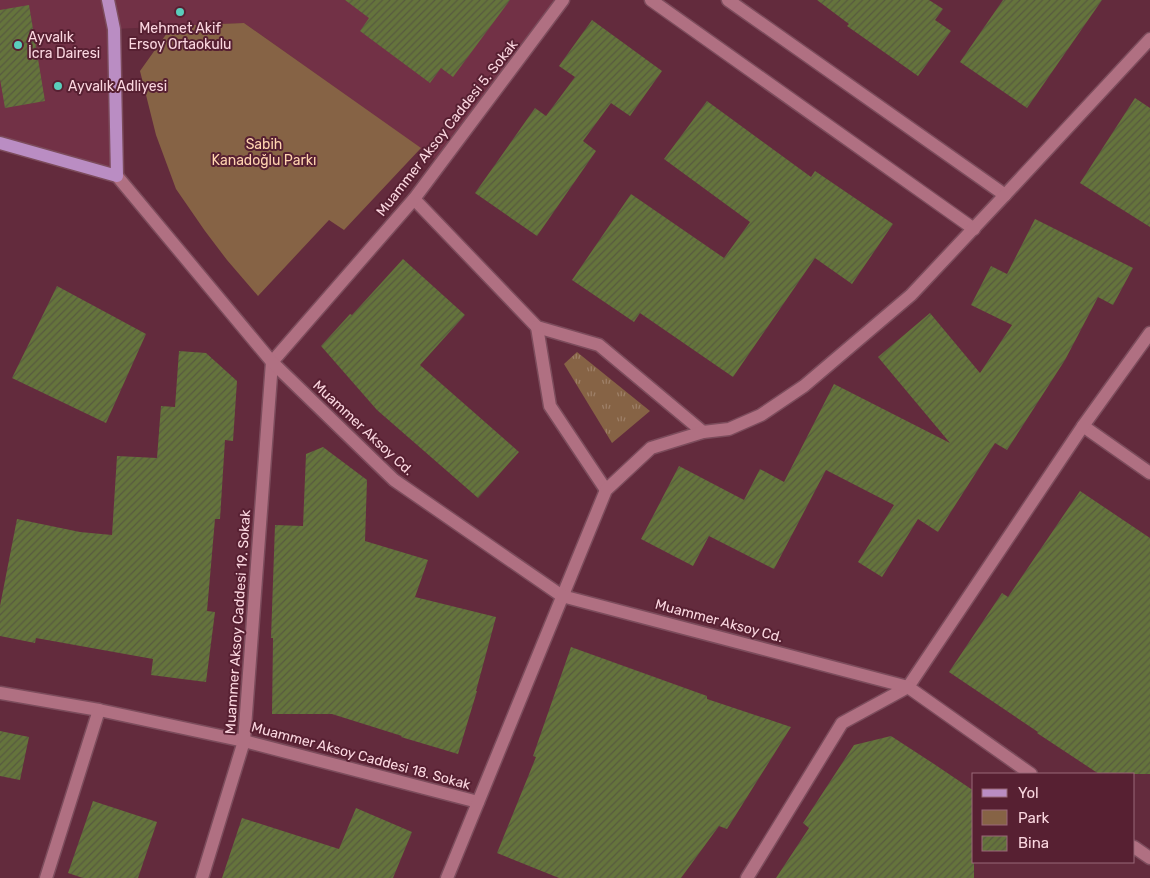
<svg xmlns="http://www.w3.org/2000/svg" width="1150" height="878" font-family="Rubik,sans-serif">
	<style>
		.built { fill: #723146 }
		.grass { fill: url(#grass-tufts) }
		.park { fill: #866345 }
		.building { fill: url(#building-hatch) }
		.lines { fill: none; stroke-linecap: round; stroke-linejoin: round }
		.minor-casing { stroke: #7c4c5c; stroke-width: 15 }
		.tertiary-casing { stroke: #7c4c5c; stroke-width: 15 }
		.primary-casing { stroke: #7c4c5c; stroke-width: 15 }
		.minor { stroke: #b07082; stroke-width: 12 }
		.tertiary { stroke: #b07082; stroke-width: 12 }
		.primary { stroke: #ba8dc3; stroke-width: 12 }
		.poi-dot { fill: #5acebc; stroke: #572032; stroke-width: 2 }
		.labels { text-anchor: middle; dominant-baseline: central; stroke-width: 4; stroke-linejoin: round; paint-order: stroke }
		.poi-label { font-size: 14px; fill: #fbd7e0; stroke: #572032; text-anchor: start }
		.street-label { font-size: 14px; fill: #fbd7e0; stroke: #572032 }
		.park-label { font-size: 14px; fill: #ffd4b0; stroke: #572032 }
	</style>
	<defs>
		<pattern id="grass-tufts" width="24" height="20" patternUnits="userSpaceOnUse" patternTransform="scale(1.25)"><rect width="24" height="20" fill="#866345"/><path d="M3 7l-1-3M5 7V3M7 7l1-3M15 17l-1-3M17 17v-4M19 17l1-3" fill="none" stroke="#9e8068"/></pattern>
		<pattern id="building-hatch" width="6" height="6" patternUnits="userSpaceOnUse" patternTransform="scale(1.25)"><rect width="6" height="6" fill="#65743c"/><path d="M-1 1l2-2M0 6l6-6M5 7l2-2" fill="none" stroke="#585a40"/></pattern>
	</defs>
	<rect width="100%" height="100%" fill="#632b3d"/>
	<polygon class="built" points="0,0 563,0 442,164 244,23 114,29 117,176 0,143"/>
	<polygon class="grass" points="577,352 650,411 612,443 564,364"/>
	<polygon class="park" points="244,23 421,148 344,230 329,220 258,296 227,260 205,231 176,189 156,135 140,71 172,26"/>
	<g class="building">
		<polygon points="345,0 510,0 453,77 441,68 430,83 360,31 369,18"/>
		<polygon points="817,0 929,0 943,9 935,20 951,31 918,76 847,26 849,24"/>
		<polygon points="1003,0 1102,0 1027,108 960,62"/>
		<polygon points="29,5 45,101 5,108 0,79 0,10"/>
		<polygon points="592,20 662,71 630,116 611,103 583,141 596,151 537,236 475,193 535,108 546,116 575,77 559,66"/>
		<polygon points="1135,98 1150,108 1150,227 1080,183"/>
		<polygon points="707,101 811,177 815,171 893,224 852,284 815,258 733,377 640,313 634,322 572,280 631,194 724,258 750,222 664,159"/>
		<polygon points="1035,219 1133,268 1113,305 1098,297 1065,360 1007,450 995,443 938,532 918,519 882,577 858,562 894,505 826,470 774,569 709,536 693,566 641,539 679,466 744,500 760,469 784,482 834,384 950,443 878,357 930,313 980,373 1012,325 971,305 991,266 1007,274"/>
		<polygon points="403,259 465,315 420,365 519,452 478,498 377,410 321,346 350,314 352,315"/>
		<polygon points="57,286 146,334 106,423 12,378"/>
		<polygon points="179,351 206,353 237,381 233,441 225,440 220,519 215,519 207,611 215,612 206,682 151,675 153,659 36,638 35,643 0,636 0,606 17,519 80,532 112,535 117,456 157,458 161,406 175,407"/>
		<polygon points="323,447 367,480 365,541 428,560 415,597 496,617 476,691 477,691 458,754 401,737 402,736 332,714 272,714 273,638 271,638 275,525 303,526 306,454"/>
		<polygon points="1080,491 1150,538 1150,774 1099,774 1037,733 1038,732 949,672 1002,593 1008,597"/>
		<polygon points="571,647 707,696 707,699 791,727 727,829 719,826 681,878 559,878 497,853 536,757 533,756"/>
		<polygon points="0,731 29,737 20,780 0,776"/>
		<polygon points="891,736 934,764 974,791 974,878 776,878 809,828 803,823 854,745"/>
		<polygon points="93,801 157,822 138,878 83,878 68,873"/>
		<polygon points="356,808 412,832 393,878 222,878 242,818 339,849"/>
	</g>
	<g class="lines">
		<defs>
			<g id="minor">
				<polyline points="651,0 974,229"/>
				<polyline points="728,0 1005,195"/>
				<polyline points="414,199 537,327 599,345 703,432"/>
				<polyline points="537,327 550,406 606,490"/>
				<polyline points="1083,426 1150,473"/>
				<polyline points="0,693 99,710 244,741 478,802"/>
				<polyline points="46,878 99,710"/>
				<polyline points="202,878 244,741 272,362 414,199 563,0"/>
				<polyline points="447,878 606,490 651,448 703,432 729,429 761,415 804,386 911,295 1005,195 1150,39"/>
				<polyline points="747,878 842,723 908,687 1083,426 1150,333"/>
			</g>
			<g id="tertiary">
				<polyline points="117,176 272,362 394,480 562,596 908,687 1031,774"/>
				<polyline points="1134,847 1150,858"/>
			</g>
			<polyline id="primary" points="0,143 117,176 114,29 108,0"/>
		</defs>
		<use href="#minor" class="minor-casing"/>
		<use href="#tertiary" class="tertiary-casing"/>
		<use href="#primary" class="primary-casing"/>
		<use href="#minor" class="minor"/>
		<use href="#tertiary" class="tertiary"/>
		<use href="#primary" class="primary"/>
	</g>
	<g class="poi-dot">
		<circle cx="180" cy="12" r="5"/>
		<circle cx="18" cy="45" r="5"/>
		<circle cx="58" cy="86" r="5"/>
	</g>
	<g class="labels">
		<g class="poi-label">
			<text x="180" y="28" text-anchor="middle">Mehmet Akif<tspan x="180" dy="16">Ersoy Ortaokulu</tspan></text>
			<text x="28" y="37">Ayvalık<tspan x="28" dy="16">İcra Dairesi</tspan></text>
			<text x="68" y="86">Ayvalık Adliyesi</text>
		</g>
		<g class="street-label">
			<text transform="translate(447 128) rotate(-52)">Muammer Aksoy Caddesi 5. Sokak</text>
			<text transform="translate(363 428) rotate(43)">Muammer Aksoy Cd.</text>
			<text transform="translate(719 621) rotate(15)">Muammer Aksoy Cd.</text>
			<text transform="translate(238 622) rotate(-86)">Muammer Aksoy Caddesi 19. Sokak</text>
			<text transform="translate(361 756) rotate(15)">Muammer Aksoy Caddesi 18. Sokak</text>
		</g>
		<g class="park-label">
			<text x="264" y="144">Sabih<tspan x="264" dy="16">Kanadoğlu Parkı</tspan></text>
		</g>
	</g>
	<rect x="972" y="773" width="162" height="90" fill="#572032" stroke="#996978"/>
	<rect x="982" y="789" width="25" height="8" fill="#ba8dc3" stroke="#996978"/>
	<text x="1018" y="798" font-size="15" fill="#fbd7e0">Yol</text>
	<rect x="982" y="810" width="25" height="15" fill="#866345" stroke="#996978"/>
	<text x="1018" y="823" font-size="15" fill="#fbd7e0">Park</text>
	<rect x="982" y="836" width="25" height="15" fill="url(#building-hatch)" stroke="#996978"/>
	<text x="1018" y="848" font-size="15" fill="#fbd7e0">Bina</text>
</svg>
